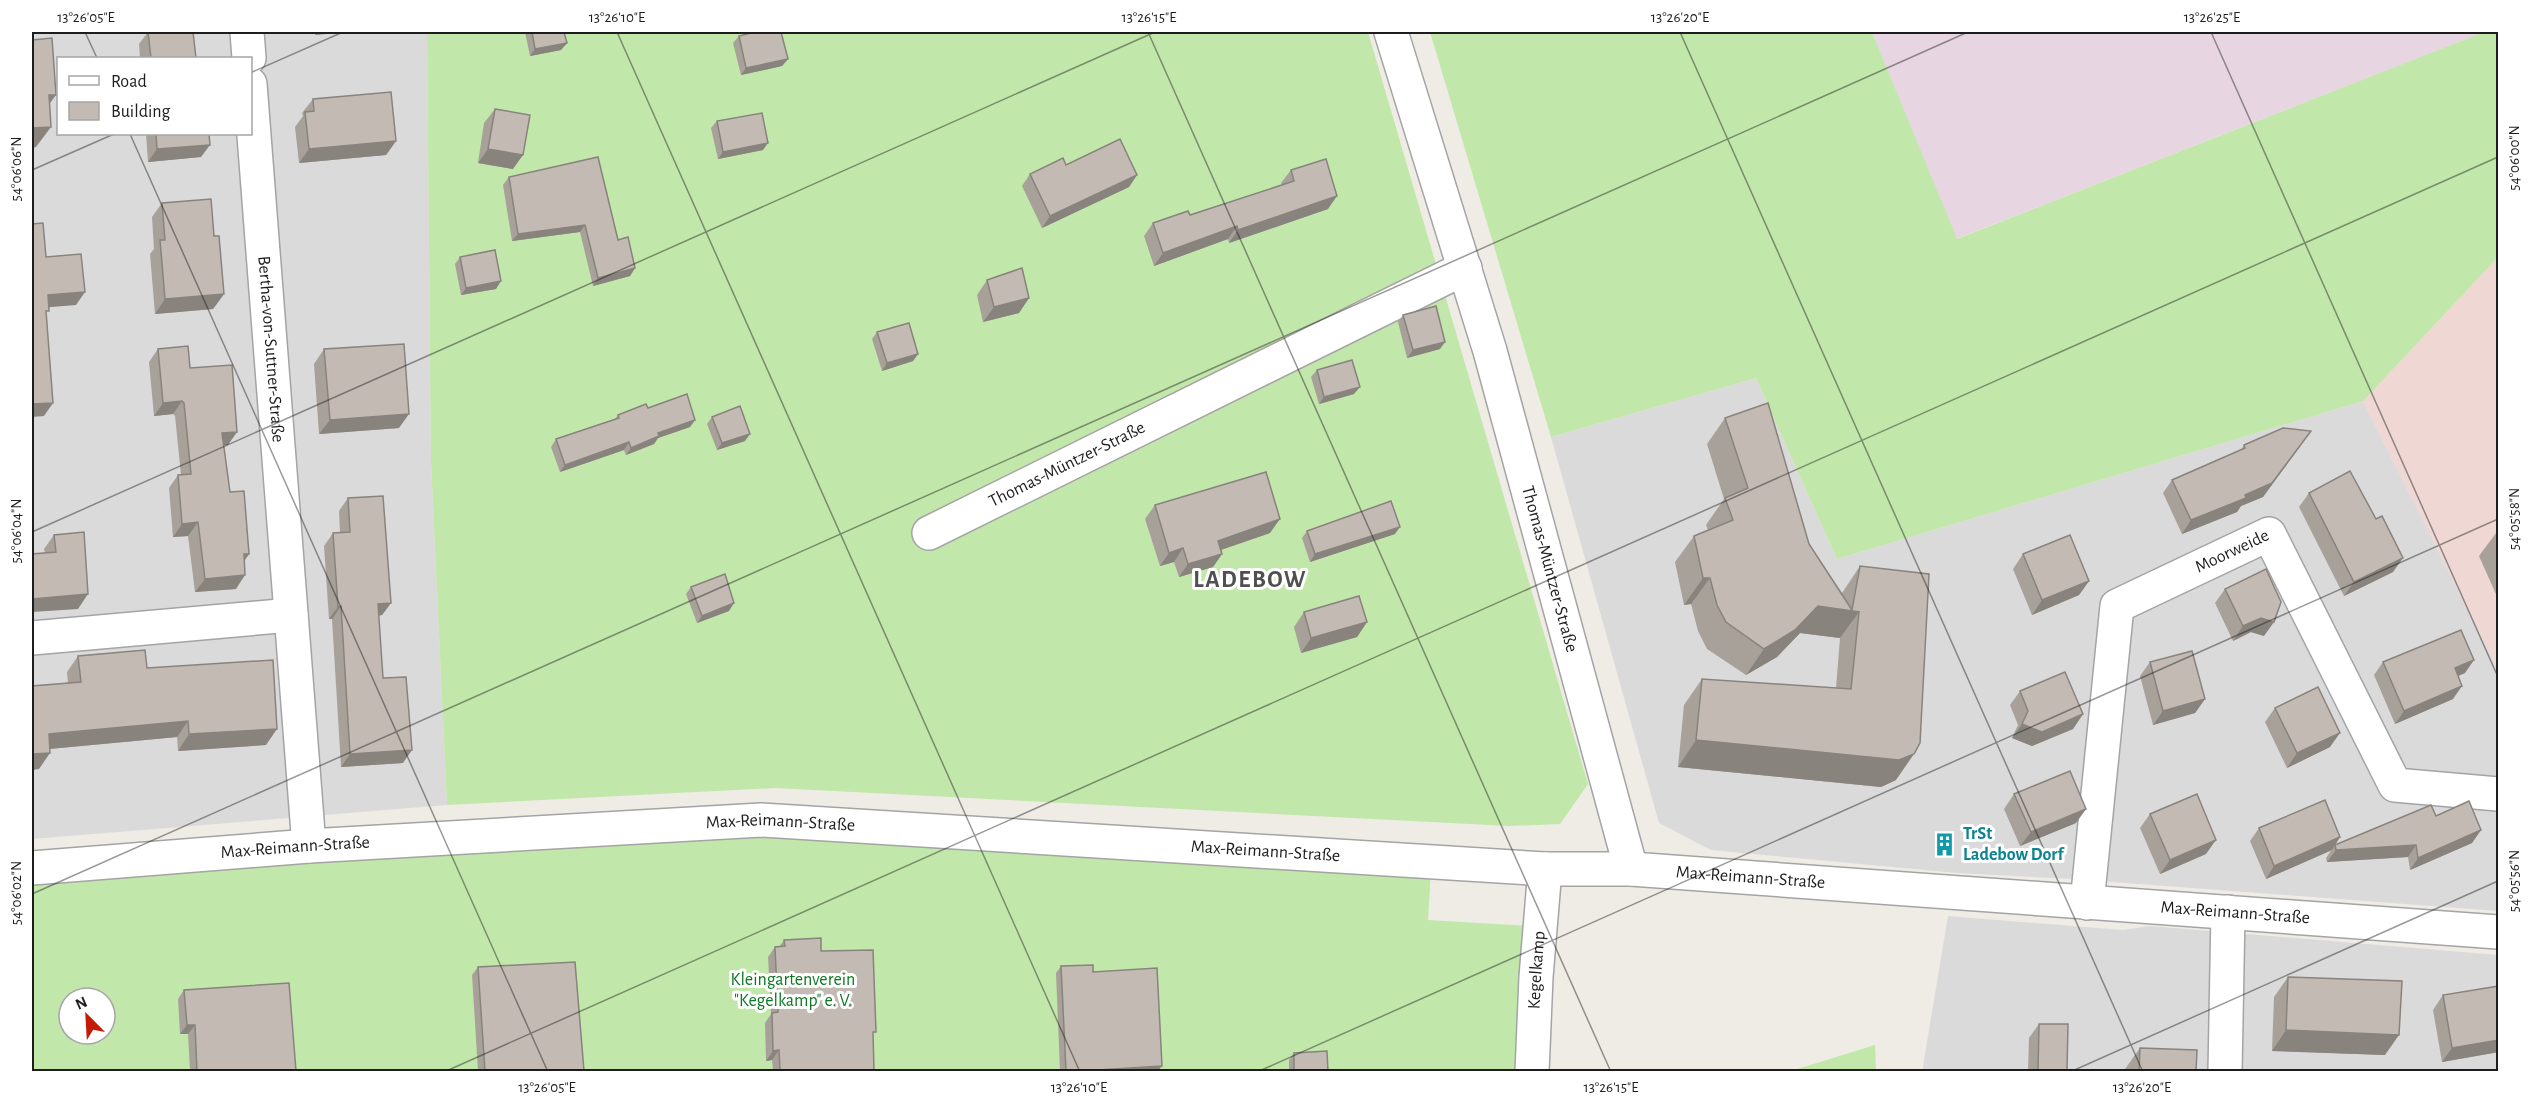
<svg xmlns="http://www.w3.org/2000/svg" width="2530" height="1103" font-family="'Alegreya Sans',sans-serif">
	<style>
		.residential { fill: #dbdada; fill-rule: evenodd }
		.commercial { fill: #efd7d3 }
		.industrial { fill: #e7d6e2 }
		.grass { fill: #c2e7aa; fill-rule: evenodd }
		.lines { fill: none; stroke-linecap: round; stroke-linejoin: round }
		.minor-casing { stroke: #a4a4a4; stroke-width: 36 }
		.minor { stroke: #fff; stroke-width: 33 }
		.wall { fill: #a8a19a }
		.shaded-wall { fill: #88837d }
		.building { fill: #c3bbb3; stroke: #88837d; stroke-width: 1.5 }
		.ticks { fill: none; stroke: #1d1d1d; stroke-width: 1.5; stroke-opacity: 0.45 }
		.labels { text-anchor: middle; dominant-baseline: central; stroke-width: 6; stroke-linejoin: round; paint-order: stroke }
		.street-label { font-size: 18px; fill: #1d1d1d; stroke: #fff }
		.culture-label { font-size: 18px; font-weight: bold; fill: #0d838f; stroke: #fff; text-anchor: start }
		.park-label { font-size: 18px; fill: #0e7823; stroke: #fff }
		.district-label { font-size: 24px; font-weight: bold; letter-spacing: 1.5px; fill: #505050; stroke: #fff }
		.neatline { fill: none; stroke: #1d1d1d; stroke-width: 2 }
		.ticks-label { font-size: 15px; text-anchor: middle; fill: #1d1d1d }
	</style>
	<rect width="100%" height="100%" fill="#eeece4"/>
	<g class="residential">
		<path d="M32,32H427L431,462L447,805L32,839ZM58,58H250V134H58Z"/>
		<polygon points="1756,378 1837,559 2363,401 2496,666 2498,667 2498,911 2073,879 1957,873 1711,850 1659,823 1551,437"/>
		<polygon points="1948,916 2123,930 2150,926 2498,955 2498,1071 1922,1072"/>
	</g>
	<polygon class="commercial" points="2498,257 2498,667 2496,666 2363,401"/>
	<polygon class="industrial" points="1872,32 2484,32 1956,239"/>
	<g class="grass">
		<polygon points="427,32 1368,32 1588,784 1560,824 1509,826 775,788 447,805 431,462"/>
		<polygon points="1430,32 1872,32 1957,239 2484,32 2498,32 2498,257 2363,401 1837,559 1756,378 1551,437"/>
		<path d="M811,832L1431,869L1428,920L1530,926L1521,1071L32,1072V884L310,860ZM69,998H105V1034H69Z"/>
		<polygon points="1875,1045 1876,1071 1791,1071"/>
	</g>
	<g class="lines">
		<defs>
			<g id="minor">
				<polyline points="247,32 249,58"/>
				<path id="s1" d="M1391,32L1490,351L1631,869"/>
				<path id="s2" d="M250,84L309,846"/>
				<path id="s3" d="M929,533L1465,268"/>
				<polyline points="32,638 291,615"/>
				<path id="s4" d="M32,868L309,846L761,820L1545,869H1631L2498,932"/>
				<path id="s5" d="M2087,903L2117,606L2269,534L2395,785L2498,794"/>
				<path id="s6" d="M1532,1072L1536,977L1545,869"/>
				<polyline points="2225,1072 2228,912"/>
			</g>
		</defs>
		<use href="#minor" class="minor-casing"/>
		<use href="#minor" class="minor"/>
	</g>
	<g class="wall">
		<polygon points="148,32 196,58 140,58 139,44"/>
		<polygon points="525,32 564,32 567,43 561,50 530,56"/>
		<polygon points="739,36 788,59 782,66 741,75 733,43"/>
		<polygon points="313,99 396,141 386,155 299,163 295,127 303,116 302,113"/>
		<polygon points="495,109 513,169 478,163 484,123"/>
		<polygon points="717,121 763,150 718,159 711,128"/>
		<polygon points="146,134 209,134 201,157 148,162"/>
		<polygon points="1291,170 1328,209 1229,243 1228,239 1154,266 1144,236 1153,223 1190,215 1282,185 1281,183"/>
		<polygon points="1030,174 1137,175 1129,187 1042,228 1022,186"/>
		<polygon points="509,177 618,240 635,268 630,276 593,286 580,232 512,241 503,185"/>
		<polygon points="162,203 214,236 224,294 213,309 155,314 150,254 154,249 152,217"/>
		<polygon points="460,257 496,289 461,295 455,264"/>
		<polygon points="987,280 1029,298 1019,313 983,322 977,295"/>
		<polygon points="1403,315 1440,349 1407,358 1398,322"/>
		<polygon points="877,332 918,354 913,361 882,371 872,339"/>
		<polygon points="158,349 190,368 228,445 224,445 230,492 249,554 244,561 236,589 195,592 188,536 173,537 169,488 178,475 181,475 175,416 173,414 154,416 149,362"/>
		<polygon points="324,349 399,428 319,434 314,364"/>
		<polygon points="1317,370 1354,394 1319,404 1311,377"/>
		<polygon points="648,408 695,420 690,427 658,438 654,444 626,455 624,450 560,472 551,447 556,439 615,419 618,415"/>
		<polygon points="712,417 745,441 717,450 707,424"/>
		<polygon points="1725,418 1842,593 1860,566 1896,780 1881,787 1678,767 1684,705 1702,679 1836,688 1840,638 1800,633 1777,657 1746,675 1707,649 1698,631 1691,604 1684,605 1675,562 1694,536 1708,530 1706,525 1724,499 1707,444"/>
		<polygon points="2244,445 2301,445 2263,497 2241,506 2237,512 2182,534 2163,493 2172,480 2241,450"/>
		<polygon points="2309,493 2393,572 2344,596 2299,507"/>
		<polygon points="348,498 391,603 382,615 378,616 383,678 403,763 341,767 332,619 329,619 324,546 333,533 340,532 339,511"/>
		<polygon points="1155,505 1270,533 1221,550 1222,554 1213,567 1179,577 1174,562 1160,566 1145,519"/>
		<polygon points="2499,529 2499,601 2479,556"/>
		<polygon points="1307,531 1395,534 1310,562 1302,538"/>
		<polygon points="54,535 78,609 45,553 44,549"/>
		<polygon points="2023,554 2089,581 2079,595 2032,615 2013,569"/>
		<polygon points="691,587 729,611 697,623 686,594"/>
		<polygon points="2225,589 2264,636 2251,632 2233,641 2215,603"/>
		<polygon points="1304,612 1367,622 1357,637 1301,653 1294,627"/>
		<polygon points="78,656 147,668 266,745 178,751 177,737 50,749 39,769 68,683 67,672"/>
		<polygon points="2150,662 2205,699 2195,713 2153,725 2140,676"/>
		<polygon points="2383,662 2465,673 2458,676 2453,699 2395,724 2374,675"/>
		<polygon points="2020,691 2083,714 2073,729 2032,746 2012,738 2018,725 2010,705"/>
		<polygon points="2275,708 2330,747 2287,768 2265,722"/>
		<polygon points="2014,794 2076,823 2020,846 2004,809"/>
		<polygon points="2150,814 2206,854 2160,874 2140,828"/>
		<polygon points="2436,816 2481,830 2472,843 2410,870 2408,857 2327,862 2326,858 2335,845"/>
		<polygon points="2259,828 2340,837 2332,850 2266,879 2250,841"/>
		<polygon points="784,940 821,951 873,1035 874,1071 773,1071 772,1060 766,1061 765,1023 771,1014 768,957 775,947 779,947"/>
		<polygon points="1061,966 1093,972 1158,1071 1060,1071 1056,973"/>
		<polygon points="478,967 584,1071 478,1071 472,975"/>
		<polygon points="2288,977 2385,1055 2272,1051 2274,997"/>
		<polygon points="2499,986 2499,1052 2442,1062 2433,1010 2443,995"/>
		<polygon points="184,990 296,1071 190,1071 188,1034 180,1034 178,999"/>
		<polygon points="2039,1024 2067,1071 2028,1071 2029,1038"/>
		<polygon points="2140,1048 2196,1071 2125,1071 2125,1069"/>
		<polygon points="1294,1053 1328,1071 1289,1071 1289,1060"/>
	</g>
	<g class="shaded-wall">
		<polygon points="317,32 349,32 315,35"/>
		<polygon points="567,43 561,50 530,56 535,49"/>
		<polygon points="788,59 782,66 741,75 746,68"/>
		<polygon points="49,95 56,95 41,115"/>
		<polygon points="51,127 36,147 32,148 32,128"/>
		<polygon points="396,141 386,155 299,163 309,149"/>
		<polygon points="768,143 763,150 718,159 723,152"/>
		<polygon points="210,145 201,157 148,162 157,149"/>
		<polygon points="488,149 523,155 513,169 478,163"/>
		<polygon points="1137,175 1129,187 1042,228 1050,216"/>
		<polygon points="1337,196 1328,209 1229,243 1238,230"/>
		<polygon points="585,225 580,232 512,241 518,234"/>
		<polygon points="1237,226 1228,239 1154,266 1163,253"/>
		<polygon points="635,268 630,276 593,286 598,278"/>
		<polygon points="501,281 496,289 461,295 466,288"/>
		<polygon points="85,292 76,305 39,308 48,295"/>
		<polygon points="224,294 213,309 155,314 165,299"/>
		<polygon points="1029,298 1019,313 983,322 994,307"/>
		<polygon points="1445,342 1440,349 1407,358 1413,350"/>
		<polygon points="918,354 913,361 882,371 887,363"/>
		<polygon points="1360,387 1354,394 1319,404 1324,397"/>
		<polygon points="182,401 173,414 154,416 163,403"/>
		<polygon points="53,403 44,416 32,417 32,404"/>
		<polygon points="409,414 399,428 319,434 330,420"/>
		<polygon points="695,420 690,427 658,438 654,444 626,455 631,448 658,433"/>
		<polygon points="237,432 228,445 213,446 222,433"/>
		<polygon points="750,434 745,441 717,450 722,443"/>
		<polygon points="629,442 624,450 560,472 565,465"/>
		<polygon points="2301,445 2263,497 2241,506 2237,512 2182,534 2191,520 2245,495"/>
		<polygon points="1280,519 1270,533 1209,554 1218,541"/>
		<polygon points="198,522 188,536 173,537 182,524"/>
		<polygon points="1400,527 1395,534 1310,562 1315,554"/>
		<polygon points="1183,548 1174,562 1160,566 1169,553"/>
		<polygon points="244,554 249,554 240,567"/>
		<polygon points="1222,554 1213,567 1179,577 1188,564"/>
		<polygon points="2403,558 2393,572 2344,596 2354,582"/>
		<polygon points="245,575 236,589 195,592 205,579"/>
		<polygon points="1703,578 1710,578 1691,604 1684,605"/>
		<polygon points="2089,581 2079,595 2032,615 2042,600"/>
		<polygon points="88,594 78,609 32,612 32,599"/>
		<polygon points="391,603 382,615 369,616 378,604"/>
		<polygon points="734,603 729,611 697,623 702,616"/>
		<polygon points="341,606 332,619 329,619 338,607"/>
		<polygon points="1818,606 1859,612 1840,638 1800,633 1777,657 1746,675 1764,649"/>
		<polygon points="2261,618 2274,622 2264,636 2251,632 2233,641 2243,626"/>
		<polygon points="1367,622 1357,637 1301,653 1311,638"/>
		<polygon points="2474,660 2465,673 2446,681 2455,668"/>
		<polygon points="2462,686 2453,699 2395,724 2404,711"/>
		<polygon points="2205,699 2195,713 2153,725 2163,711"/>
		<polygon points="2083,714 2073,729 2032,746 2012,738 2022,724"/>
		<polygon points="188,721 177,737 38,750 49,734"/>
		<polygon points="277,729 266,745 178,751 189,734"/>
		<polygon points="2340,733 2330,747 2287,768 2297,753"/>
		<polygon points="1696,740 1914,754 1896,780 1881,787 1678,767"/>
		<polygon points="412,750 403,763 341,767 350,754"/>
		<polygon points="50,753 39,769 32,770 32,754"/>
		<polygon points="2086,809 2076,823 2020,846 2031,832"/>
		<polygon points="2481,830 2472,843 2410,870 2418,858"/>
		<polygon points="2340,837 2332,850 2266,879 2274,866"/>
		<polygon points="2216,840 2206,854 2160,874 2170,860"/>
		<polygon points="2416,845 2408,857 2327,862 2336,850"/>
		<polygon points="187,1025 195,1025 188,1034 180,1034"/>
		<polygon points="2286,1030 2399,1035 2385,1055 2272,1051"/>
		<polygon points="2499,1040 2499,1052 2442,1062 2452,1048"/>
		<polygon points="779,1050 772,1060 766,1061 773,1051"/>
		<polygon points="1162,1066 1158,1071 1097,1071 1098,1070"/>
	</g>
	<g class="building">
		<polygon points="148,32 193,32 196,58 151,58"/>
		<polygon points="532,32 564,32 567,43 535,49"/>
		<polygon points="755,32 781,32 788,59 746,68 739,36"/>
		<polygon points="52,38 56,95 49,95 51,127 32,128 32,40"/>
		<polygon points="391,92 396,141 309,149 305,112 314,111 313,99"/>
		<polygon points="495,109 530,115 523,155 488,149"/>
		<polygon points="762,113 768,143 723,152 717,121"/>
		<polygon points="156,134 209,134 210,145 157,149"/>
		<polygon points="1120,139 1137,175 1050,216 1030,174 1063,158 1066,165"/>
		<polygon points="598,157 618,240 628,237 635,268 598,278 585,225 518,234 509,177"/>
		<polygon points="1326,159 1337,196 1238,230 1237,226 1163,253 1153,223 1188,211 1190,215 1294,181 1291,170"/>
		<polygon points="211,199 214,236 219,236 224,294 165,299 160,240 165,240 162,203"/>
		<polygon points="43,223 46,257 81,254 85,292 48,295 49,311 46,311 53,403 32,404 32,224"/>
		<polygon points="495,250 501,281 466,288 460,257"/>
		<polygon points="1022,268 1029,298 994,307 987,280"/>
		<polygon points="1436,306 1445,342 1413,350 1403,315"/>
		<polygon points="909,323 918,354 887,363 877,332"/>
		<polygon points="404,344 409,414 330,420 324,349"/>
		<polygon points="188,346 190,368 232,365 237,432 222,433 230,492 244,491 249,554 244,554 245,575 205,579 198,522 182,524 178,475 191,474 184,403 182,401 163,403 158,349"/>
		<polygon points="1352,360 1360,387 1324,397 1317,370"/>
		<polygon points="687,394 695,420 658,433 659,436 631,448 629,442 565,465 556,439 619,418 618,415 646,404 648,408"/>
		<polygon points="1768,403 1809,544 1852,610 1860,566 1929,574 1920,743 1914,754 1899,760 1696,740 1702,679 1851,689 1859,612 1818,606 1795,630 1764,649 1726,622 1717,605 1710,578 1703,578 1694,536 1733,520 1725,498 1748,488 1725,418"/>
		<polygon points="740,406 750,434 722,443 712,417"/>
		<polygon points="2283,428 2311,431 2272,483 2245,495 2246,498 2191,520 2172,480 2245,448 2244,445"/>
		<polygon points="2350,471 2376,519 2382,516 2403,558 2354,582 2309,493"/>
		<polygon points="1266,472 1280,519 1218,541 1222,554 1188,564 1183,548 1169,553 1155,505"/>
		<polygon points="383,496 391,603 378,604 383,678 406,677 412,750 350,754 341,606 338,607 333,533 350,532 348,498"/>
		<polygon points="1391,501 1400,527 1315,554 1307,531"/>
		<polygon points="84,532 88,594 32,599 32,554 56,552 54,535"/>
		<polygon points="2070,535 2089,581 2042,600 2023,554"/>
		<polygon points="2266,569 2281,602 2274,622 2261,618 2243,626 2225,589"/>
		<polygon points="725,574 734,603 702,616 691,587"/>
		<polygon points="1359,596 1367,622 1311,638 1304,612"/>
		<polygon points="2461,630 2474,660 2455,668 2462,686 2404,711 2383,662"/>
		<polygon points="145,650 147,668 273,660 277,729 189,734 188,721 49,734 50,753 32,754 32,686 81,682 78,656"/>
		<polygon points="2192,651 2205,699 2163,711 2150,662"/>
		<polygon points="2065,672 2083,714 2042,732 2022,724 2028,711 2020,691"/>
		<polygon points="2318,687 2340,733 2297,753 2275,708"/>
		<polygon points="2070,771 2086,809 2031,832 2014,794"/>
		<polygon points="2197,794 2216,840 2170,860 2150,814"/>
		<polygon points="2325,800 2340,837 2274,866 2259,828"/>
		<polygon points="2469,801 2481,830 2418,858 2416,845 2336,850 2335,845 2431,805 2436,816"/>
		<polygon points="821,938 821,951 873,950 876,1032 873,1032 874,1071 780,1071 779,1050 773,1051 772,1013 778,1012 775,947 785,946 784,940"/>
		<polygon points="575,962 584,1071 485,1071 478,967"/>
		<polygon points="1093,965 1093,972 1157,968 1162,1066 1098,1070 1098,1071 1066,1071 1061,966"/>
		<polygon points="2288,977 2402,981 2399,1035 2286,1030"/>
		<polygon points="289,983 296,1071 197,1071 195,1025 187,1025 184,990"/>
		<polygon points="2499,986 2499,1040 2452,1048 2443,995"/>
		<polygon points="2039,1024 2068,1024 2067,1071 2038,1071"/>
		<polygon points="2140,1048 2197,1050 2196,1071 2139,1071"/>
		<polygon points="1327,1051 1328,1071 1294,1071 1294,1053"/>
	</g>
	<path class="ticks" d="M85,32L97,58M617,32L1080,1072M1148,32L1611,1072M1680,32L2143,1072M2211,32L2498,677M250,73L343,32M130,134L548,1072M32,170L114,134M32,532L1155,32M32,894L1968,32M444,1072L2498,157M1257,1072L2498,519M2070,1072L2498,881"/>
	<defs>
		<symbol id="building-bare" viewBox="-9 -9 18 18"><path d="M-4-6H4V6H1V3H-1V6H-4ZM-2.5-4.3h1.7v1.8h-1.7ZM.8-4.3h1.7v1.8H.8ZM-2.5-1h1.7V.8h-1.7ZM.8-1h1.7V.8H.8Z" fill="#0f9aa8" stroke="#fff" stroke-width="2.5" paint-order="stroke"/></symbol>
	</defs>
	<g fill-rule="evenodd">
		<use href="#building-bare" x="1928" y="828" width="33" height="33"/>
	</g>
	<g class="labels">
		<g class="street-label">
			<text stroke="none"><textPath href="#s2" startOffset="266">Bertha-von-Suttner-Straße</textPath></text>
			<text stroke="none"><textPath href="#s3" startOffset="154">Thomas-Müntzer-Straße</textPath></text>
			<text stroke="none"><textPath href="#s5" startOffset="426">Moorweide</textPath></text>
			<text stroke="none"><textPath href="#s1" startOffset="560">Thomas-Müntzer-Straße</textPath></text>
			<text stroke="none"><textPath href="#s4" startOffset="750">Max-Reimann-Straße</textPath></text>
			<text stroke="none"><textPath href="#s4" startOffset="264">Max-Reimann-Straße</textPath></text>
			<text stroke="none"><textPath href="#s4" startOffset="1236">Max-Reimann-Straße</textPath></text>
			<text stroke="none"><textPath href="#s4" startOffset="1722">Max-Reimann-Straße</textPath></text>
			<text stroke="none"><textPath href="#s4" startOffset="2208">Max-Reimann-Straße</textPath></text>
			<text stroke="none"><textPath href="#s6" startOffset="102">Kegelkamp</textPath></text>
		</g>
		<g class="culture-label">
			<text x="1963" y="834">TrSt<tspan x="1963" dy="21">Ladebow Dorf</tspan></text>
		</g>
		<g class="park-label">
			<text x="793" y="980">Kleingartenverein<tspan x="793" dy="21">"Kegelkamp" e. V.</tspan></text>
		</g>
		<g class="district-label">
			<text x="1250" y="580">LADEBOW</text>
		</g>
	</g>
	<rect width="2530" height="1103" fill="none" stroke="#ffffff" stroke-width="66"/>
	<rect x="57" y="57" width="195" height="78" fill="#ffffff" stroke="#a5a5a5" stroke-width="1.5"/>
	<rect x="69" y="76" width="30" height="9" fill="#ffffff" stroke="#a5a5a5" stroke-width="1.5"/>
	<text x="111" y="87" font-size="18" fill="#1d1d1d">Road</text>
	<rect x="69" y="102" width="30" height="18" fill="#c3bbb3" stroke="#a5a5a5" stroke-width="1.5"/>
	<text x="111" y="117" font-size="18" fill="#1d1d1d">Building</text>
	<g transform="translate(87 1016) rotate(336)"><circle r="28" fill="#ffffff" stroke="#a5a5a5" stroke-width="1.5"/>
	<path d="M0-4.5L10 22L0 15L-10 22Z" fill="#c51a06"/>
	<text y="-9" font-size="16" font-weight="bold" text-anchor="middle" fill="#1d1d1d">N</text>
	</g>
	<rect x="33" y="33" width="2464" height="1037" class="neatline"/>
	<g class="ticks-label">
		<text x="86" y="22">13°26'05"E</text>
		<text x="617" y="22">13°26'10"E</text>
		<text x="1149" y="22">13°26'15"E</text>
		<text x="1680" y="22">13°26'20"E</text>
		<text x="2212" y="22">13°26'25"E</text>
		<text transform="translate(2514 158) rotate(-90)" y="5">54°06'00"N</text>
		<text transform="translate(16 169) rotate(-90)" y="5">54°06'06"N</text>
		<text transform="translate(2514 519) rotate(-90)" y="5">54°05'58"N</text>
		<text transform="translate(16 531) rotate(-90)" y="5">54°06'04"N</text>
		<text transform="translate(2514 881) rotate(-90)" y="5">54°05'56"N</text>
		<text transform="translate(16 893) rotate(-90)" y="5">54°06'02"N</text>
		<text x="547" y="1092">13°26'05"E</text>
		<text x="1079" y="1092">13°26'10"E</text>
		<text x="1611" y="1092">13°26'15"E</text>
		<text x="2142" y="1092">13°26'20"E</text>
	</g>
</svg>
